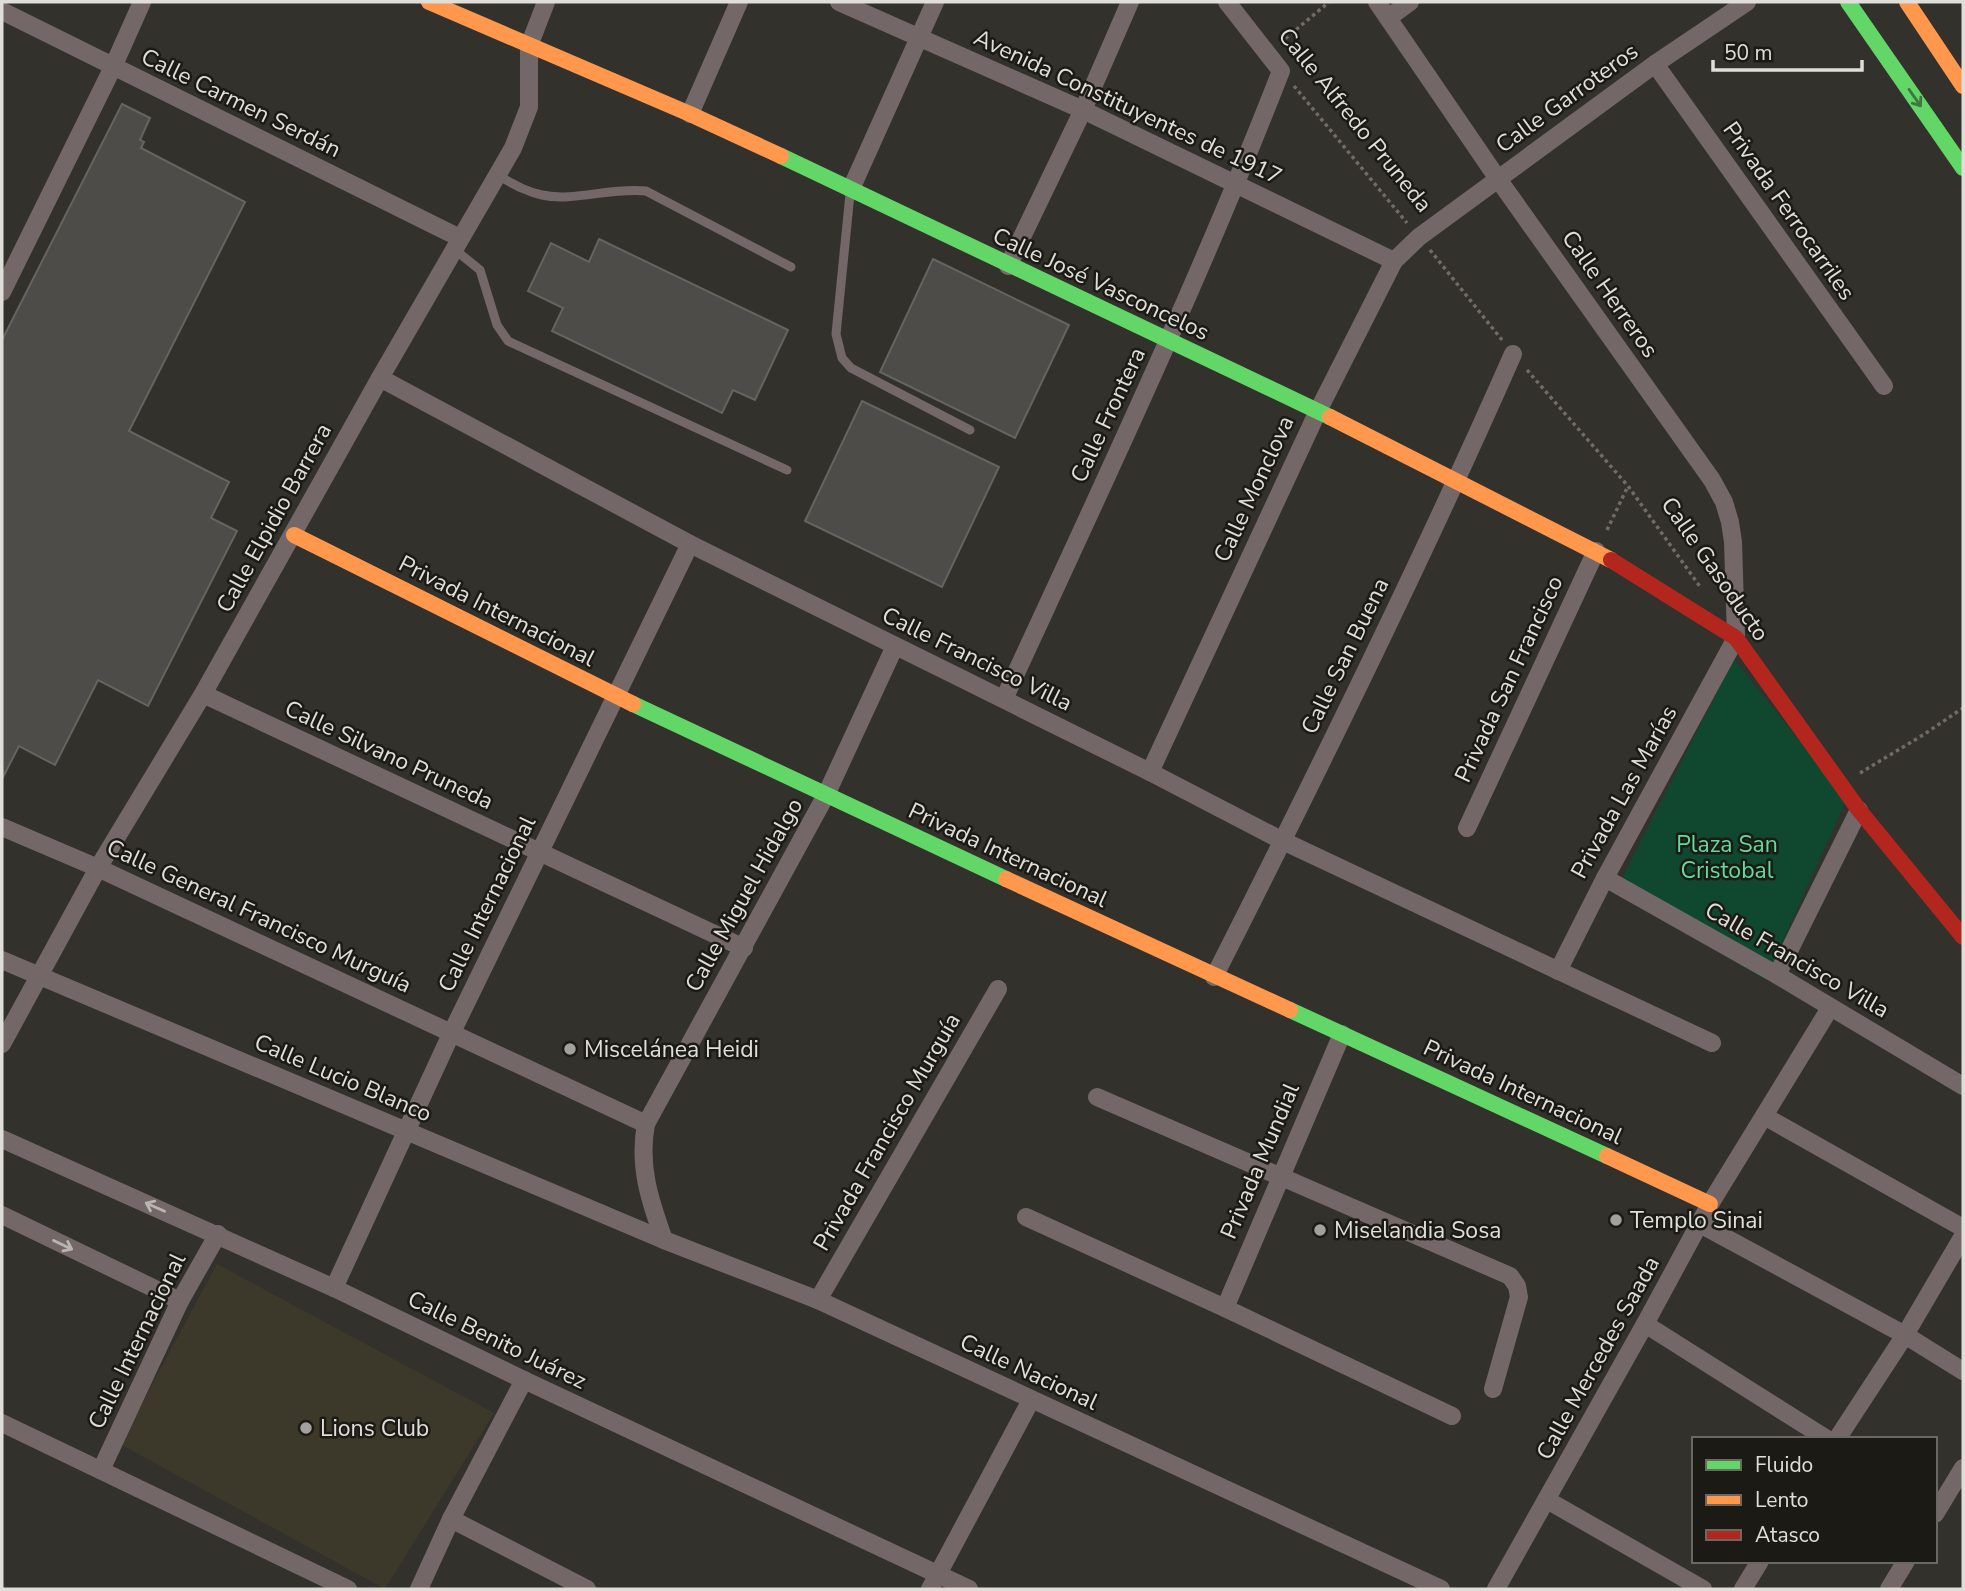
<svg xmlns="http://www.w3.org/2000/svg" width="1965" height="1591" font-family="'Nunito Sans',sans-serif">
	<style>
		.built { fill: #3d392a }
		.green { fill: #0f482e }
		.building { fill: #4d4c48; stroke: #65645f; stroke-width: 2 }
		.lines { fill: none; stroke-linecap: round; stroke-linejoin: round }
		.path { stroke: #726a69; stroke-width: 3.5; stroke-dasharray: 3.5 3.5; stroke-linecap: butt }
		.lane { stroke: #736867; stroke-width: 9 }
		.street { stroke: #736867; stroke-width: 18 }
		.fast { stroke: #63d668; stroke-width: 16 }
		.slow { stroke: #ff974d; stroke-width: 16 }
		.jam { stroke: #b3261e; stroke-width: 16 }
		.oneway { stroke: #3f783e }
		.oneway2 { stroke: #bab5b0 }
		.poi-dot { fill: #a3a19b; stroke: #1b1a15; stroke-width: 2.5 }
		.labels { text-anchor: middle; dominant-baseline: central; stroke-width: 5; stroke-linejoin: round; paint-order: stroke }
		.street-label { font-size: 23px; fill: #e0ded8; stroke: #1b1a15 }
		.park-label { font-size: 23px; fill: #65da9d; stroke: #1b1a15 }
		.poi-label { font-size: 23px; fill: #e0ded8; stroke: #1b1a15; text-anchor: start }
	</style>
	<rect width="100%" height="100%" fill="#32312b"/>
	<polygon class="built" points="217,1264 494,1413 385,1589 120,1444"/>
	<polygon class="green" points="1734,659 1846,800 1765,980 1616,889"/>
	<g class="building">
		<polygon points="122,104 150,118 140,140 144,142 141,148 245,202 129,431 229,482 211,518 237,531 148,706 98,680 55,765 19,746 2,779 2,340"/>
		<polygon points="599,239 788,330 755,400 733,390 722,413 552,331 563,308 528,291 551,243 589,262"/>
		<polygon points="933,259 1069,325 1015,438 880,372"/>
		<polygon points="862,401 999,467 942,587 805,521"/>
	</g>
	<g class="lines">
		<g class="path">
			<polyline points="1280,43 1329,2"/>
			<polyline points="1294,86 1407,223"/>
			<polyline points="1430,250 1502,340"/>
			<polyline points="1527,370 1628,486 1701,588"/>
			<polyline points="1607,530 1628,486"/>
			<polyline points="1860,773 1923,735 1963,708"/>
		</g>
		<g class="lane">
			<path d="M497,175C512,183 526,192 542,195C573,202 612,187 646,191L791,267"/>
			<polyline points="850,194 836,334 842,358 851,368 970,430"/>
			<polyline points="454,249 480,270 497,325 508,341 787,470"/>
		</g>
		<g class="street">
			<polyline points="839,2 1083,110 1394,261"/>
			<polyline points="1377,2 1498,179 1712,480 1724,502 1730,522 1733,542 1736,638 1605,878 1558,971"/>
			<polyline points="2,11 460,238"/>
			<polyline points="1388,18 1410,2"/>
			<polyline points="1655,64 1884,386"/>
			<polyline points="690,114 739,2"/>
			<polyline points="851,189 935,2"/>
			<polyline points="1008,266 1083,110 1130,2"/>
			<polyline points="2,292 113,67 142,2"/>
			<polyline points="380,378 690,544 1150,772 1283,841 1712,1043"/>
			<path d="M895,646L826,795L646,1124C638,1166 650,1201 664,1240L818,1300L1441,1589"/>
			<polyline points="203,694 744,948"/>
			<path d="M1004,699C1100,491 1198,284 1281,71L1227,2"/>
			<polyline points="1150,772 1318,411 1394,261 1419,237 1655,64 1747,2"/>
			<polyline points="2,827 98,868 646,1124"/>
			<polyline points="1467,828 1596,551"/>
			<polyline points="1605,878 1777,975 1963,1086"/>
			<polyline points="2,960 664,1240"/>
			<polyline points="1777,975 1859,810"/>
			<path d="M1214,977C1318,772 1420,565 1513,354"/>
			<polyline points="2,1044 98,868 203,694 380,378 513,148 529,107 529,46 546,2"/>
			<polyline points="1097,1097 1510,1276 1517,1286 1519,1297 1493,1389"/>
			<polyline points="1764,1116 1963,1228"/>
			<polyline points="2,1139 334,1288 524,1380 969,1589"/>
			<polyline points="2,1215 180,1301"/>
			<polyline points="1026,1217 1225,1308 1452,1416"/>
			<polyline points="1700,1224 1905,1335 1963,1371"/>
			<polyline points="334,1288 452,1032 690,544"/>
			<polyline points="818,1300 998,989"/>
			<polyline points="1225,1308 1342,1034"/>
			<polyline points="1645,1324 1827,1439"/>
			<polyline points="2,1423 348,1589"/>
			<polyline points="1837,1439 1905,1335 1963,1236"/>
			<polyline points="101,1470 180,1301 218,1234"/>
			<polyline points="1547,1500 1703,1589"/>
			<polyline points="1935,1514 1963,1468"/>
			<polyline points="451,1519 587,1589"/>
			<polyline points="419,1589 451,1519 524,1380"/>
			<polyline points="930,1589 1031,1400"/>
			<polyline points="1496,1589 1645,1324 1710,1204 1830,1008"/>
			<polyline points="1743,1589 1760,1561"/>
			<polyline points="1889,1589 1906,1561"/>
		</g>
		<g class="fast">
			<polyline points="1848,2 1963,168"/>
			<polyline points="781,156 1330,417"/>
			<polyline points="633,704 1006,879"/>
			<polyline points="1290,1010 1607,1156"/>
		</g>
		<g class="slow">
			<polyline points="429,2 690,114 781,156"/>
			<polyline points="1907,2 1963,86"/>
			<polyline points="1330,417 1611,560"/>
			<polyline points="294,535 633,704"/>
			<polyline points="1006,879 1290,1010"/>
			<polyline points="1607,1156 1710,1204"/>
		</g>
		<polyline class="jam" points="1611,560 1736,638 1859,810 1963,937"/>
	</g>
	<defs><path id="oneway-shaft" d="M-6 0H5M1.5-3L5.5 0L1.5 3" fill="none" stroke-width="1.6" stroke-linecap="round" stroke-linejoin="round" transform="scale(1.75)"/></defs>
	<use class="oneway" href="#oneway-shaft" transform="translate(1915 98) rotate(55)"/>
	<g class="oneway2">
		<use href="#oneway-shaft" transform="translate(155 1207) rotate(-156)"/>
		<use href="#oneway-shaft" transform="translate(63 1245) rotate(26)"/>
	</g>
	<g class="poi-dot">
		<circle cx="570" cy="1049" r="7"/>
		<circle cx="1616" cy="1220" r="7"/>
		<circle cx="1320" cy="1230" r="7"/>
		<circle cx="306" cy="1428" r="7"/>
	</g>
	<g class="labels">
		<g class="street-label">
			<text transform="translate(1567 98) rotate(-36)">Calle Garroteros</text>
			<text transform="translate(241 103) rotate(26)">Calle Carmen Serdán</text>
			<text transform="translate(1128 107) rotate(25)">Avenida Constituyentes de 1917</text>
			<text transform="translate(1355 120) rotate(51)">Calle Alfredo Pruneda</text>
			<text transform="translate(1789 211) rotate(55)">Privada Ferrocarriles</text>
			<text transform="translate(1101 284) rotate(25)">Calle José Vasconcelos</text>
			<text transform="translate(1610 294) rotate(55)">Calle Herreros</text>
			<text transform="translate(1108 415) rotate(-65)">Calle Frontera</text>
			<text transform="translate(1254 489) rotate(-65)">Calle Monclova</text>
			<text transform="translate(274 518) rotate(-61)">Calle Elpidio Barrera</text>
			<text transform="translate(1715 569) rotate(55)">Calle Gasoducto</text>
			<text transform="translate(497 611) rotate(27)">Privada Internacional</text>
			<text transform="translate(1345 656) rotate(-64)">Calle San Buena</text>
			<text transform="translate(977 659) rotate(26)">Calle Francisco Villa</text>
			<text transform="translate(1509 679) rotate(-65)">Privada San Francisco</text>
			<text transform="translate(389 755) rotate(25)">Calle Silvano Pruneda</text>
			<text transform="translate(1624 792) rotate(-61)">Privada Las Marías</text>
			<text transform="translate(1008 855) rotate(25)">Privada Internacional</text>
			<text transform="translate(744 895) rotate(-61)">Calle Miguel Hidalgo</text>
			<text transform="translate(487 904) rotate(-64)">Calle Internacional</text>
			<text transform="translate(259 916) rotate(25)">Calle General Francisco Murguía</text>
			<text transform="translate(1797 960) rotate(30)">Calle Francisco Villa</text>
			<text transform="translate(343 1078) rotate(23)">Calle Lucio Blanco</text>
			<text transform="translate(1523 1092) rotate(25)">Privada Internacional</text>
			<text transform="translate(887 1132) rotate(-60)">Privada Francisco Murguía</text>
			<text transform="translate(1260 1161) rotate(-67)">Privada Mundial</text>
			<text transform="translate(497 1340) rotate(26)">Calle Benito Juárez</text>
			<text transform="translate(137 1341) rotate(-64)">Calle Internacional</text>
			<text transform="translate(1598 1358) rotate(-61)">Calle Mercedes Saada</text>
			<text transform="translate(1029 1372) rotate(25)">Calle Nacional</text>
		</g>
		<g class="park-label">
			<text x="1727" y="844">Plaza San<tspan x="1727" dy="26">Cristobal</tspan></text>
		</g>
		<g class="poi-label">
			<text x="584" y="1049">Miscelánea Heidi</text>
			<text x="1630" y="1220">Templo Sinai</text>
			<text x="1334" y="1230">Miselandia Sosa</text>
			<text x="320" y="1428">Lions Club</text>
		</g>
	</g>
	<rect width="1965" height="1591" fill="none" stroke="#e0ded8" stroke-width="7"/>
	<rect x="1692" y="1437" width="245" height="126" fill="#1b1a15" stroke="#6a6863" stroke-width="2"/>
	<rect x="1706" y="1460" width="35" height="10" fill="#63d668" stroke="#6a6863" stroke-width="2"/>
	<text x="1755" y="1472" font-size="21" fill="#e0ded8">Fluido</text>
	<rect x="1706" y="1495" width="35" height="10" fill="#ff974d" stroke="#6a6863" stroke-width="2"/>
	<text x="1755" y="1507" font-size="21" fill="#e0ded8">Lento</text>
	<rect x="1706" y="1530" width="35" height="10" fill="#b3261e" stroke="#6a6863" stroke-width="2"/>
	<text x="1755" y="1542" font-size="21" fill="#e0ded8">Atasco</text>
	<path d="M1713 60v10h149v-10" fill="none" stroke="#e0ded8" stroke-width="3.5"/>
	<text x="1724" y="60" font-size="21" fill="#e0ded8" stroke="#1b1a15" stroke-width="5" paint-order="stroke">50 m</text>
</svg>
